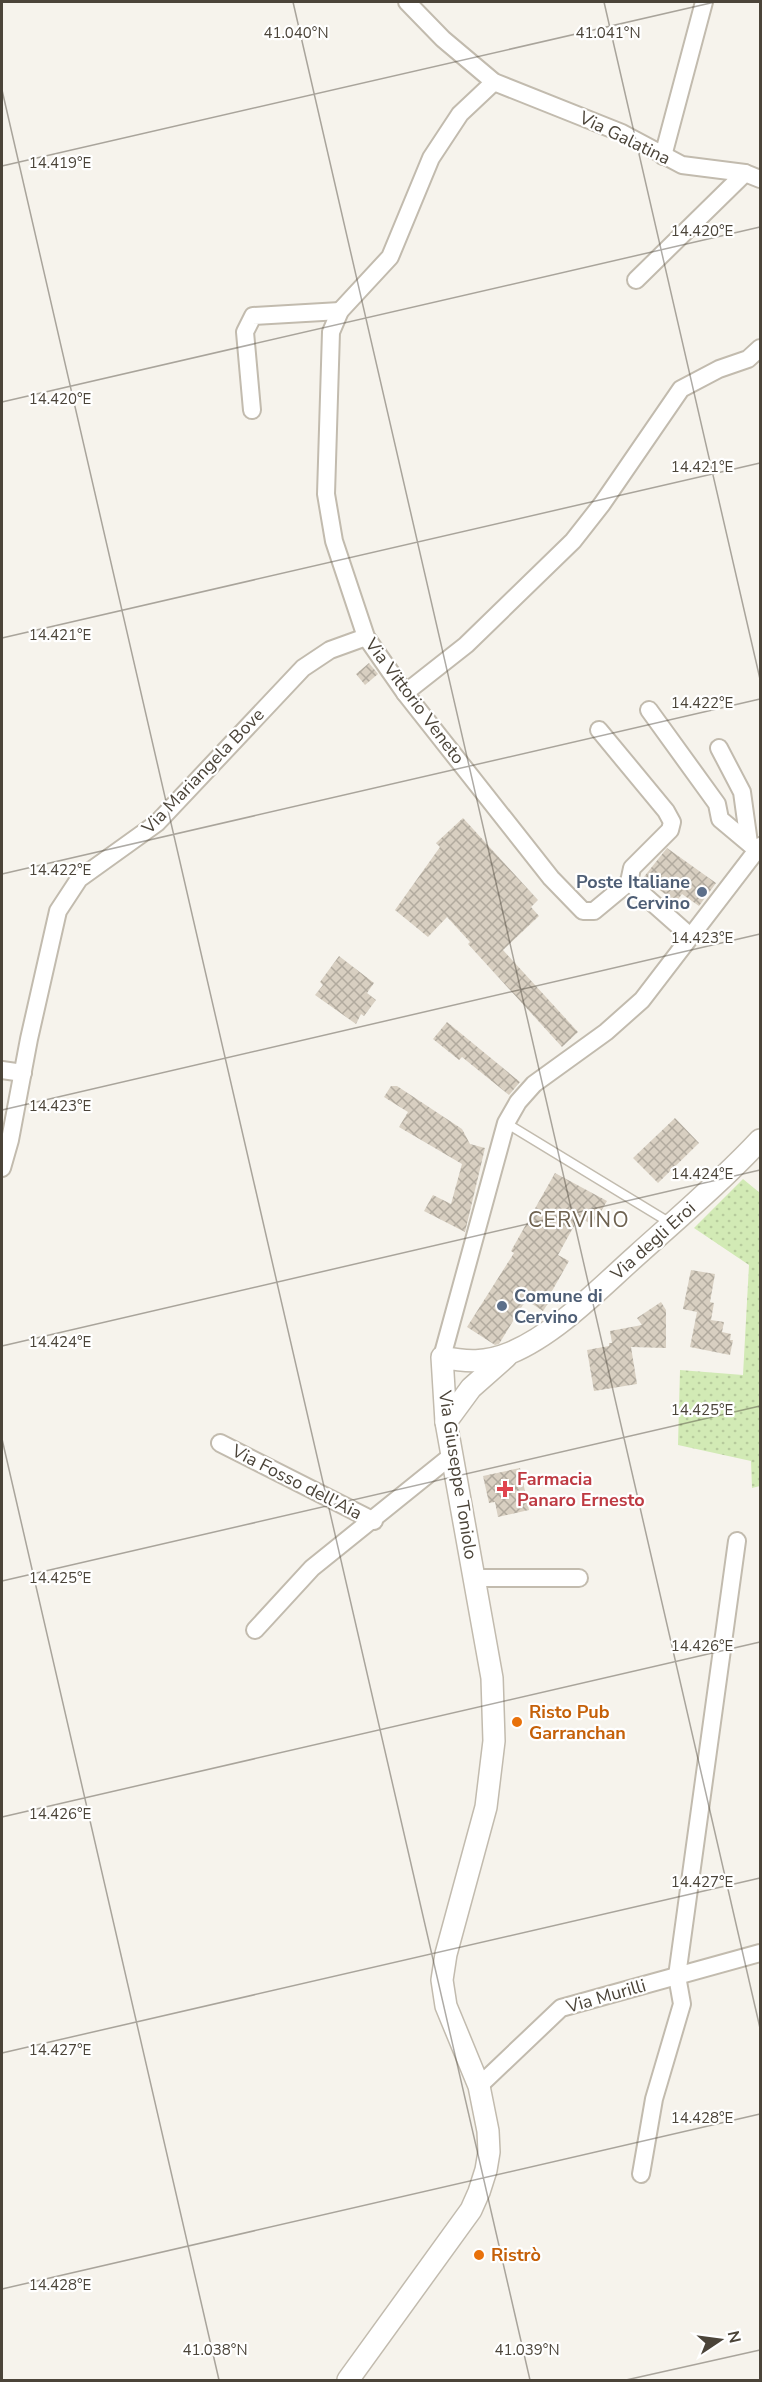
<svg xmlns="http://www.w3.org/2000/svg" width="762" height="2382" font-family="'Nunito Sans',sans-serif">
	<style>
		.grass { fill: url(#grass-dots) }
		.building { fill: url(#building-cross-hatch) }
		.lines { fill: none; stroke-linecap: round; stroke-linejoin: round }
		.service-casing { stroke: #c2bbae; stroke-width: 11 }
		.minor-casing { stroke: #c2bbae; stroke-width: 20 }
		.tertiary-casing { stroke: #c2bbae; stroke-width: 24 }
		.service { stroke: #fff; stroke-width: 8 }
		.minor { stroke: #fff; stroke-width: 16 }
		.tertiary { stroke: #fff; stroke-width: 21 }
		.ticks { fill: none; stroke: #4b4439; stroke-width: 1.5; stroke-opacity: 0.45 }
		.service-dot { fill: #5c6f8a; stroke: #fff; stroke-width: 2 }
		.health-dot { fill: #e0444e; stroke: #fff; stroke-width: 2 }
		.food-dot { fill: #e8710a; stroke: #fff; stroke-width: 2 }
		.labels { text-anchor: middle; dominant-baseline: central; stroke-width: 4.5; stroke-linejoin: round; paint-order: stroke }
		.street-label { font-size: 18px; fill: #4b4439; stroke: #fff }
		.service-label { font-size: 18px; font-weight: bold; fill: #4e5e75; stroke: #fff; text-anchor: end }
		.health-label { font-size: 18px; font-weight: bold; fill: #be3a42; stroke: #fff; text-anchor: start }
		.food-label { font-size: 18px; font-weight: bold; fill: #c56008; stroke: #fff; text-anchor: start }
		.quarter-label { font-size: 21px; letter-spacing: 1.5px; fill: #6e6250; stroke: #fff }
		.ticks-label { font-size: 15px; text-anchor: middle; fill: #4b4439; stroke: #fff; stroke-width: 4.5; stroke-linejoin: round; paint-order: stroke }
	</style>
	<defs>
		<pattern id="grass-dots" width="8" height="8" patternUnits="userSpaceOnUse" patternTransform="scale(1.5)"><rect width="8" height="8" fill="#d2eab5"/><path d="M2 2h.1M6 6h.1" fill="none" stroke="#b6ca9c" stroke-width="1.8" stroke-linecap="round"/></pattern>
		<pattern id="building-cross-hatch" width="8" height="8" patternUnits="userSpaceOnUse" patternTransform="scale(1.5)"><rect width="8" height="8" fill="#d8cfc1"/><path d="M0 0l8 8M0 8l8-8" fill="none" stroke="#b1aa9e"/></pattern>
	</defs>
	<rect width="100%" height="100%" fill="#f6f3ec"/>
	<polygon class="grass" points="743,1179 760,1193 760,1486 752,1488 751,1461 678,1445 680,1370 743,1375 749,1265 694,1228"/>
	<g class="building">
		<polygon points="369,663 378,674 365,685 356,674"/>
		<polygon points="463,818 538,900 531,907 539,916 503,950 578,1032 562,1047 468,944 470,942 447,917 428,937 395,910 440,847 436,843"/>
		<polygon points="667,848 716,883 699,906 682,894 676,902 643,878"/>
		<polygon points="339,956 374,983 367,993 376,1000 364,1016 361,1014 356,1024 315,995 323,985 320,982"/>
		<polygon points="447,1022 520,1082 509,1095 462,1057 459,1060 433,1039"/>
		<polygon points="391,1086 397,1086 462,1129 470,1144 485,1148 465,1232 424,1211 433,1195 451,1204 462,1164 399,1127 408,1112 384,1097"/>
		<polygon points="675,1118 699,1143 658,1183 633,1158"/>
		<polygon points="555,1173 607,1201 593,1225 579,1217 558,1255 569,1261 552,1291 555,1293 543,1311 526,1300 499,1344 495,1345 467,1327 514,1253 511,1251"/>
		<polygon points="691,1270 715,1274 710,1302 714,1303 711,1320 724,1322 722,1332 731,1334 730,1340 733,1340 730,1355 690,1347 697,1312 683,1309"/>
		<polygon points="661,1302 666,1310 666,1348 631,1347 637,1384 594,1391 587,1350 609,1346 609,1343 612,1343 610,1331 642,1325 637,1318"/>
		<polygon points="520,1468 529,1510 498,1517 495,1502 489,1503 483,1476"/>
	</g>
	<g class="lines">
		<defs>
			<polyline id="service" points="506,1123 672,1224"/>
			<g id="minor">
				<polyline points="407,2 443,39 494,82 622,133 682,165 745,173 760,179"/>
				<polyline points="494,82 460,114 431,158 390,257 340,311 331,332 326,494 334,541 366,637 405,693 551,878 583,911 594,911 629,882 690,936"/>
				<polyline points="663,156 704,2"/>
				<polyline points="636,280 745,173"/>
				<polyline points="252,410 245,332 253,316 340,311"/>
				<polyline points="405,693 466,645 573,541 602,504 681,389 719,369 748,359 760,348"/>
				<polyline points="649,710 717,804 720,819 757,850"/>
				<polyline points="599,730 666,811 672,822 670,830 632,868 629,882"/>
				<polyline points="719,748 742,792 749,843"/>
				<polyline points="2,1070 23,1073"/>
				<polyline points="2,1168 10,1140 29,1039 58,911 79,879 157,823 303,668 330,650 366,637"/>
				<polyline points="442,1357 506,1123 518,1102 534,1084 606,1032 642,1000 760,846"/>
				<polyline points="220,1443 374,1521"/>
				<polyline points="473,1578 579,1578"/>
				<polyline points="255,1630 312,1568 451,1456"/>
				<polyline points="479,2086 561,2008 760,1953"/>
				<polyline points="641,2174 654,2099 682,2004 677,1976 737,1541"/>
			</g>
			<g id="tertiary">
				<polyline points="446,1422 471,1388 506,1357"/>
				<path d="M348,2380L471,2210L479,2192L486,2170L489,2152L488,2131L479,2086L446,2006L442,1980L446,1954L486,1807L494,1741L492,1678L446,1422L442,1357C466,1362 486,1363 510,1353C556,1334 599,1289 636,1256C678,1218 722,1181 760,1140"/>
			</g>
		</defs>
		<use href="#service" class="service-casing"/>
		<use href="#minor" class="minor-casing"/>
		<use href="#tertiary" class="tertiary-casing"/>
		<use href="#service" class="service"/>
		<use href="#minor" class="minor"/>
		<use href="#tertiary" class="tertiary"/>
	</g>
	<path class="ticks" d="M293,2L760,2028M604,2L760,679M2,90L530,2380M2,166L715,2M2,402L760,227M2,638L760,463M2,874L760,699M2,1110L760,934M2,1346L760,1170M2,1439L219,2380M2,1581L760,1406M2,1817L760,1642M2,2053L760,1878M2,2289L760,2114M626,2380L760,2350"/>
	<g class="service-dot">
		<circle cx="702" cy="892" r="6"/>
		<circle cx="502" cy="1306" r="6"/>
	</g>
	<path class="health-dot" d="M502 1480h6v6h6v6h-6v6h-6v-6h-6v-6h6z"/>
	<g class="food-dot">
		<circle cx="517" cy="1722" r="6"/>
		<circle cx="479" cy="2255" r="6"/>
	</g>
	<g class="labels">
		<g class="street-label">
			<text transform="translate(625 138) rotate(26)">Via Galatina</text>
			<text transform="translate(415 701) rotate(53)">Via Vittorio Veneto</text>
			<text transform="translate(203 771) rotate(-46)">Via Mariangela Bove</text>
			<text transform="translate(653 1241) rotate(-42)">Via degli Eroi</text>
			<text transform="translate(458 1475) rotate(81)">Via Giuseppe Toniolo</text>
			<text transform="translate(297 1482) rotate(27)">Via Fosso dell'Aia</text>
			<text transform="translate(606 1996) rotate(-16)">Via Murilli</text>
		</g>
		<g class="service-label">
			<text x="690" y="882">Poste Italiane<tspan x="690" dy="21">Cervino</tspan></text>
			<text x="514" y="1296" text-anchor="start">Comune di<tspan x="514" dy="21">Cervino</tspan></text>
		</g>
		<g class="health-label">
			<text x="517" y="1479">Farmacia<tspan x="517" dy="21">Panaro Ernesto</tspan></text>
		</g>
		<g class="food-label">
			<text x="529" y="1712">Risto Pub<tspan x="529" dy="21">Garranchan</tspan></text>
			<text x="491" y="2255">Ristrò</text>
		</g>
		<g class="quarter-label">
			<text x="579" y="1220">CERVINO</text>
		</g>
	</g>
	<g class="ticks-label">
		<text x="296" y="38">41.040°N</text>
		<text x="608" y="38">41.041°N</text>
		<text x="60" y="168">14.419°E</text>
		<text x="702" y="236">14.420°E</text>
		<text x="60" y="404">14.420°E</text>
		<text x="702" y="472">14.421°E</text>
		<text x="60" y="640">14.421°E</text>
		<text x="702" y="708">14.422°E</text>
		<text x="60" y="875">14.422°E</text>
		<text x="702" y="943">14.423°E</text>
		<text x="60" y="1111">14.423°E</text>
		<text x="702" y="1179">14.424°E</text>
		<text x="60" y="1347">14.424°E</text>
		<text x="702" y="1415">14.425°E</text>
		<text x="60" y="1583">14.425°E</text>
		<text x="702" y="1651">14.426°E</text>
		<text x="60" y="1819">14.426°E</text>
		<text x="702" y="1887">14.427°E</text>
		<text x="60" y="2055">14.427°E</text>
		<text x="702" y="2123">14.428°E</text>
		<text x="60" y="2290">14.428°E</text>
		<text x="215" y="2355">41.038°N</text>
		<text x="527" y="2355">41.039°N</text>
	</g>
	<rect width="762" height="2382" fill="none" stroke="#4b4439" stroke-width="6"/>
	<g transform="translate(720 2340) rotate(77)" stroke="#ffffff" stroke-width="4.5" paint-order="stroke">
	<path d="M0-4.5L10 22L0 15L-10 22Z" fill="#4b4439"/>
	<text y="-9" font-size="16" font-weight="bold" text-anchor="middle" fill="#4b4439">N</text>
	</g>
</svg>
